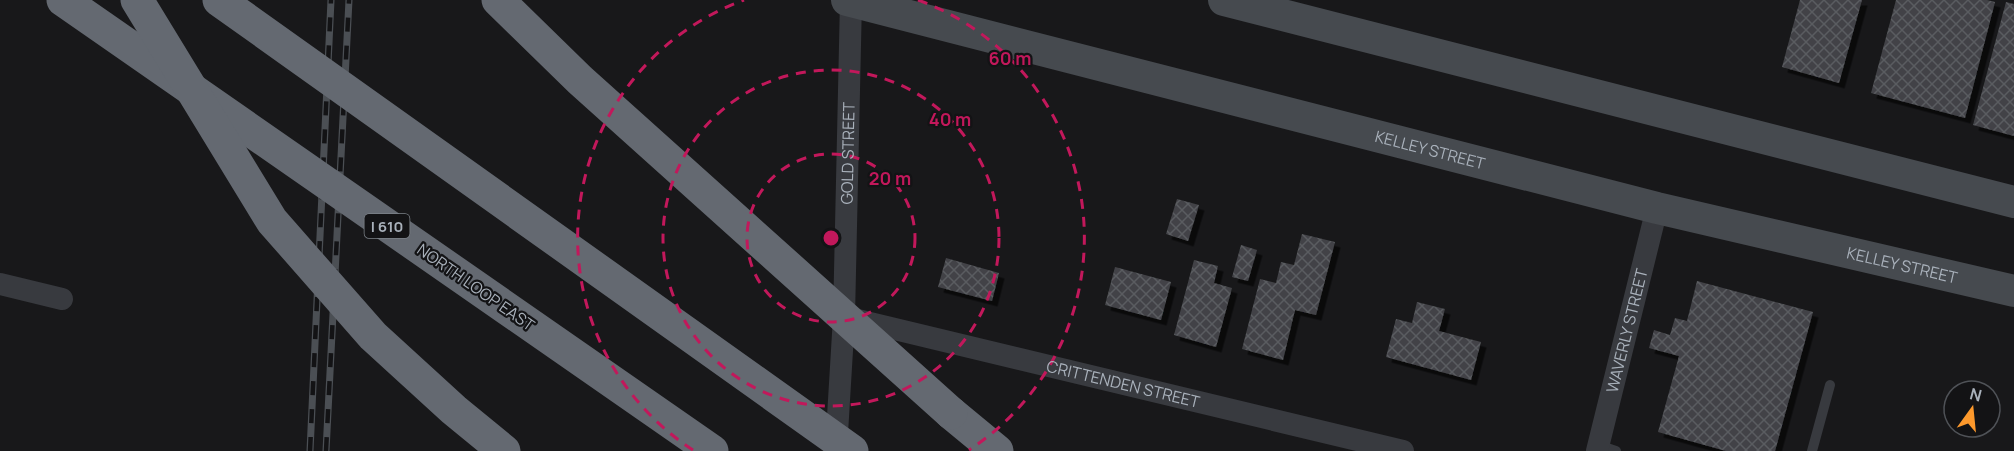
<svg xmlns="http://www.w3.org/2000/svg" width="2014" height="451" font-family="Manrope,sans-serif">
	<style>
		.building { fill: url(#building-cross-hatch); filter: url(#shadow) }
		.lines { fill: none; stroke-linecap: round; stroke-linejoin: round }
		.lane { stroke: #383a3f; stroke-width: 10 }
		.street { stroke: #383a3f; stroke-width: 22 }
		.secondary { stroke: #464a4f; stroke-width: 32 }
		.highway { stroke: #646971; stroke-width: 33 }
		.rail-casing { stroke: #4b4f54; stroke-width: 7 }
		.rail { stroke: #131315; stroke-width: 4.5; stroke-dasharray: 14; stroke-linecap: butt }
		.highway-bridge { stroke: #646971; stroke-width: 33 }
		.ring { fill: none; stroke: #c2185b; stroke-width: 3; stroke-dasharray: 10 8 }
		.labels { text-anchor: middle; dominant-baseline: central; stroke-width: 4.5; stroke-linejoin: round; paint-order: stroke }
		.shield { fill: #131315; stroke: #7c8289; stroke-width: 1.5 }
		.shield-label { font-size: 15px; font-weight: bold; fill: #a9b1bb }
		.street-label { font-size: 16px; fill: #a9b1bb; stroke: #131315 }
		.centre { fill: #c2185b; stroke: #131315; stroke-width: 3 }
		.ring-label { font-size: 18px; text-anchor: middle; font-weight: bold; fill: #c2185b; stroke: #131315; stroke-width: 4.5; stroke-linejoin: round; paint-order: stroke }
	</style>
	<defs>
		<pattern id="building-cross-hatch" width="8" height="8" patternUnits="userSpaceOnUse" patternTransform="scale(1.5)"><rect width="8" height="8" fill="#424347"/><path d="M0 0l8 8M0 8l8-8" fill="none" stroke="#5a5c60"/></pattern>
		<filter id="shadow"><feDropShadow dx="5.5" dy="5.5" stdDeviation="0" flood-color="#0009"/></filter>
	</defs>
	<rect width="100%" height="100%" fill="#18181a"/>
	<g class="building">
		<polygon points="1800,0 1862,0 1839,83 1782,67"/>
		<polygon points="1896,0 1987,0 1995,2 1965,118 1871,93"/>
		<polygon points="2006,2 2014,4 2014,136 1973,125"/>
		<polygon points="1177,199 1199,205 1188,241 1166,234"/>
		<polygon points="1302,234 1335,242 1316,315 1295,310 1283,360 1242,349 1260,279 1276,283 1281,262 1294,265"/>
		<polygon points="1241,245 1257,250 1248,281 1232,277"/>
		<polygon points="946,258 999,273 992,301 938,287"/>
		<polygon points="1194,260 1218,266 1214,283 1232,288 1216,347 1174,335"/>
		<polygon points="1115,267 1171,282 1161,320 1105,305"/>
		<polygon points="1697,281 1813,312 1775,451 1726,451 1658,432 1679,356 1649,348 1654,330 1670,335 1675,318 1687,321"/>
		<polygon points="1417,302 1445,309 1439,331 1481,342 1471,380 1386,357 1396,319 1412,323"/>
	</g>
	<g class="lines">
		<g class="lane">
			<polyline points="1598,445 1616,451"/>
			<polyline points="1812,451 1830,385"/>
		</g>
		<g class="street">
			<polyline points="0,284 62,299"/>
			<path id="s1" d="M849,318L1403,451"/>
			<path id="s2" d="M836,450L844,317L851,0"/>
			<path id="s3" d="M1597,451L1657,208"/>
		</g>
		<g class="secondary">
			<path id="s4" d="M847,0L1657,208L2014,291"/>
			<polyline points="1224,0 2014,202"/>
		</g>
		<polyline class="highway" points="951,413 997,451"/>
		<defs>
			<g id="rail">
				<polyline points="310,451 331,0"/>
				<polyline points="326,451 349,0"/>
			</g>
		</defs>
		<use href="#rail" class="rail-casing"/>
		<use href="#rail" class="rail"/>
		<g class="highway-bridge">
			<polyline points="63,0 712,451"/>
			<polyline points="137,0 272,221 373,336 454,410 504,451"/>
			<polyline points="219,0 852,451"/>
			<polyline points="498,0 580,80 951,413"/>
		</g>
	</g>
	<g class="ring">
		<circle cx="831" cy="238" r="84"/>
		<circle cx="831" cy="238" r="168"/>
		<path d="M693 450A253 253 0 0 1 744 0M918 0A253 253 0 0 1 969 450"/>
	</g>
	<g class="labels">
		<rect class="shield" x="364.5" y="214" width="45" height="24" rx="4.5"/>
		<g class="shield-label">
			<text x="387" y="226">I 610</text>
		</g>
		<g class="street-label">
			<text stroke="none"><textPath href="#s4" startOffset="602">KELLEY STREET</textPath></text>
			<text stroke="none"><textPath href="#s2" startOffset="297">GOLD STREET</textPath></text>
			<text stroke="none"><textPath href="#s4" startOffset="1088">KELLEY STREET</textPath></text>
			<text transform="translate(476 287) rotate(35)">NORTH LOOP EAST</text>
			<text stroke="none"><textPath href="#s3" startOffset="124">WAVERLY STREET</textPath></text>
			<text stroke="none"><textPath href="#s1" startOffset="282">CRITTENDEN STREET</textPath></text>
		</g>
	</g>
	<circle cx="831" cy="238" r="9" class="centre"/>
	<g class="ring-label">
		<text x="1010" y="65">60 m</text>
		<text x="950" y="126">40 m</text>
		<text x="890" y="185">20 m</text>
	</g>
	<g transform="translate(1972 409) rotate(15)"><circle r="28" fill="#131315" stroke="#4f5257" stroke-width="1.5"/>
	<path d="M0-4.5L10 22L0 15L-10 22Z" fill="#fd992c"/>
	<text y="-9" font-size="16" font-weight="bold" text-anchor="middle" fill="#a9b1bb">N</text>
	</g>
</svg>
